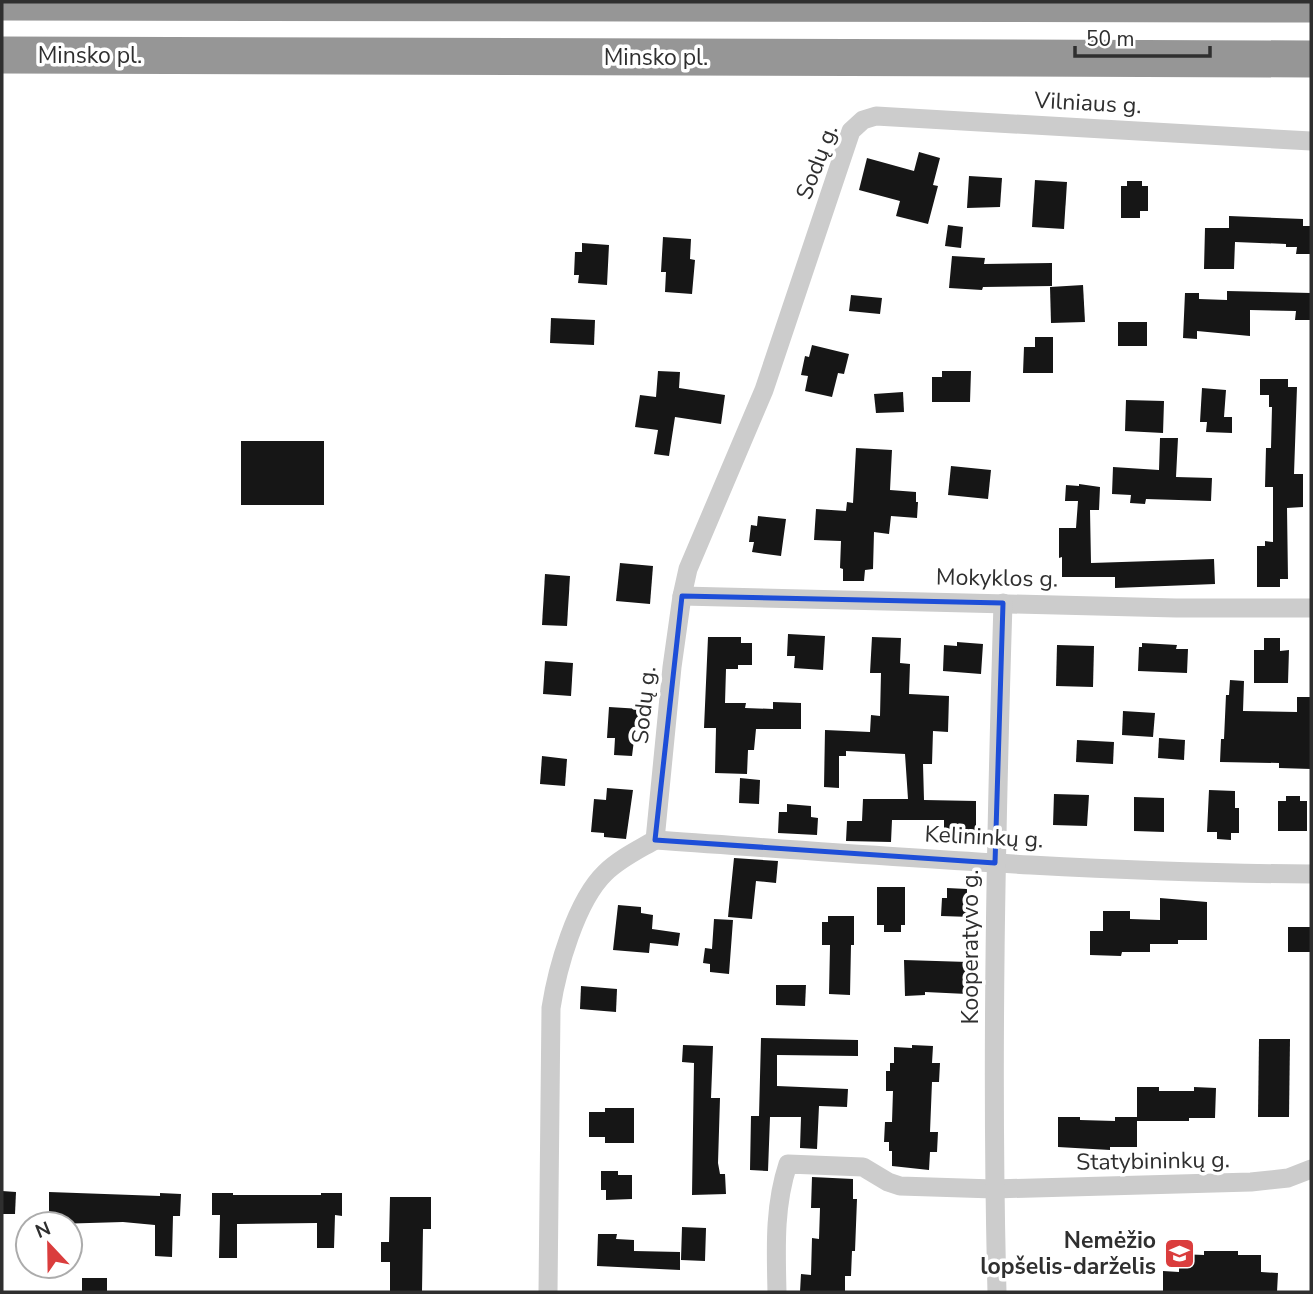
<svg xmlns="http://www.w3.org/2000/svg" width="1313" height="1294" font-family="'Nunito Sans',sans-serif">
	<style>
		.building { fill: #161616 }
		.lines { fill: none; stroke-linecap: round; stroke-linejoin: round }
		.street { stroke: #ccc; stroke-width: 19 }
		.highway { stroke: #969696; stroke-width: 37 }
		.marked { fill: none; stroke: #1d4ed8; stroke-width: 5; stroke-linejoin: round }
		.labels { text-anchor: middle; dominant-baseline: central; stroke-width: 7; stroke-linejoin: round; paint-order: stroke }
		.street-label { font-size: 23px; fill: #2f2f2f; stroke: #fff }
		.poi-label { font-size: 23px; font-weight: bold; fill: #2f2f2f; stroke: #fff; text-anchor: end }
	</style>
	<rect width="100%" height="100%" fill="#fff"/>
	<g class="building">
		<polygon points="919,152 940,158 933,185 938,186 928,224 896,216 900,201 859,190 867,158 914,171"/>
		<polygon points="969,176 1002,178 1000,207 967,208"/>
		<polygon points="1035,180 1067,182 1064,229 1032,227"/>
		<polygon points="1127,181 1142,181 1142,186 1148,186 1148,211 1140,211 1140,218 1121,218 1121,186 1127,186"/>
		<polygon points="1229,216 1303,219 1303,226 1311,226 1311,254 1296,254 1297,247 1286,247 1286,244 1235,242 1234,269 1204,269 1205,228 1229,228"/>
		<polygon points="948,225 963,227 961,248 945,246"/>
		<polygon points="663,237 691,239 690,259 695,260 692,294 665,292 666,272 661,272"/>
		<polygon points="582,243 609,245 607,285 578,283 579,275 574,275 575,252 582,252"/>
		<polygon points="952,256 985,258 984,264 1052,263 1052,286 983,287 982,290 949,288"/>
		<polygon points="1083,285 1085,322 1051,323 1050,287"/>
		<polygon points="1227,291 1311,293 1311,320 1295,320 1296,311 1250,310 1250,336 1197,331 1197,339 1183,338 1185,293 1199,293 1199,299 1227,300"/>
		<polygon points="851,295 882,298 880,314 849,311"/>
		<polygon points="551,318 595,320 594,345 550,343"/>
		<rect x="1118" y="322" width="29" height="24"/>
		<polygon points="1035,337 1053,337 1053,373 1023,373 1024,347 1035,347"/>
		<polygon points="812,345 849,354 844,374 838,373 832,397 805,391 808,376 801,375 805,356 809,357"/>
		<polygon points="658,371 680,372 679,388 725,395 721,424 675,417 669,456 654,454 658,430 635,427 640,395 656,397"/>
		<polygon points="942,371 971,371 970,402 932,402 932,377 942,377"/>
		<polygon points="1260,379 1288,379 1288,387 1297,387 1294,474 1303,474 1303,507 1287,508 1288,579 1280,579 1280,587 1257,587 1257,546 1265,546 1265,541 1273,542 1273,487 1265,487 1266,448 1271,448 1272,407 1269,407 1269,395 1260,395"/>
		<polygon points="1202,388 1226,390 1224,417 1232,417 1232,433 1206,432 1207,422 1200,422"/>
		<polygon points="903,392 904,412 876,413 874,394"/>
		<polygon points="1126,400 1164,401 1163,433 1125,431"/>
		<polygon points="1160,438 1178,438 1176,477 1212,478 1211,501 1146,499 1145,504 1130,503 1131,495 1112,494 1113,467 1159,470"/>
		<rect x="241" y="441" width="83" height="64"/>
		<polygon points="856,448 892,450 890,490 916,492 916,502 918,502 917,518 891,516 889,534 874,532 873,569 865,570 864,581 843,581 843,569 840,568 841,541 814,540 816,509 846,511 847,502 853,503"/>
		<polygon points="951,466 991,470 988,499 948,495"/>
		<polygon points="1079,484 1100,487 1099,510 1090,510 1091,563 1214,559 1215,584 1115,588 1115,577 1062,577 1062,557 1059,558 1059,528 1076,528 1078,501 1065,501 1066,485 1079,486"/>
		<polygon points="758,516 786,519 781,556 752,552 754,542 749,542 751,525 757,526"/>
		<polygon points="620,563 653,566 650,604 616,601"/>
		<polygon points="545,574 570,576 567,626 542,625"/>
		<polygon points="788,634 825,636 823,670 794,668 795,656 787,656"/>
		<polygon points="708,637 741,637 741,643 752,643 752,665 738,665 738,669 726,669 725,703 746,703 745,708 773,709 773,702 801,703 801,729 756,729 754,750 748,750 747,774 715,773 716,728 704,728"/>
		<polygon points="872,637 901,638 900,663 910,664 909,694 949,696 948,732 933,731 932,764 923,764 924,800 976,801 976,836 944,835 944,820 892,820 891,842 846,841 847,821 862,821 863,799 908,799 905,754 846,751 846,756 839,756 839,788 824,787 825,730 870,732 871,715 880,716 881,673 870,673"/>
		<polygon points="1264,638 1280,638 1280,651 1289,650 1288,683 1254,683 1254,650 1264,650"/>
		<polygon points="957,642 983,644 981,674 943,671 944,645 957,646"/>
		<polygon points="1142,643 1177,645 1176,649 1188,649 1187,673 1138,671 1139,647 1142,647"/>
		<polygon points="1057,645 1094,646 1093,687 1056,686"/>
		<polygon points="545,661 573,663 571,696 543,694"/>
		<polygon points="1230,680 1244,681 1243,711 1297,712 1297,697 1311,697 1311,769 1279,768 1279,763 1220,762 1221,739 1224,739 1226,695 1229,695"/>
		<polygon points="609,707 641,709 639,740 634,740 632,756 614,755 615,738 607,738"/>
		<polygon points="1123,711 1155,713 1153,737 1122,735"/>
		<polygon points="1159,738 1185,740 1184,760 1158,758"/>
		<polygon points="1077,740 1114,742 1113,764 1076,762"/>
		<polygon points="542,756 567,759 565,786 540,784"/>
		<polygon points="740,778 760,780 759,804 739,803"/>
		<polygon points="607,788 633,790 626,839 604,837 604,833 591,832 594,799 606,800"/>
		<polygon points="1209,790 1235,791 1235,808 1239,808 1239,833 1231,833 1231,840 1217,839 1217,832 1207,832"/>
		<polygon points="1054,794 1089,795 1087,826 1053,825"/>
		<polygon points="1286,796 1300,796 1300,801 1307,801 1307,831 1278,831 1278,801 1286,801"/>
		<polygon points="1134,797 1164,798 1164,832 1134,831"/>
		<polygon points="787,804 811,806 811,817 818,818 817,835 778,833 779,812 787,812"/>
		<polygon points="734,858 778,861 776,883 756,881 752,919 728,917"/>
		<polygon points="877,887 905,887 905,925 901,925 901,932 884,932 884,925 877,925"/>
		<polygon points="947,888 967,889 967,898 971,898 971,917 941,916 942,898 947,898"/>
		<polygon points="1160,898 1207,902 1207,940 1178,940 1178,944 1150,944 1150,952 1122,952 1121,956 1090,955 1090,931 1103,931 1103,911 1130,911 1130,919 1160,920"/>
		<polygon points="618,905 641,907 641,913 653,915 652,929 680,933 678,946 650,943 649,953 613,950"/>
		<polygon points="828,916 854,916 854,945 851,945 850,995 829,994 830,945 822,945 822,922 828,922"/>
		<polygon points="714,919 733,920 729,974 710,972 710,964 703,963 705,948 712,949"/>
		<rect x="1288" y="927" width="23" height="25"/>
		<polygon points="904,960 968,962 967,994 925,992 925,995 905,996"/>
		<polygon points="776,985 806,985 805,1006 776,1005"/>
		<polygon points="581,986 617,989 616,1012 580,1009"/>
		<polygon points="761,1038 858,1040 858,1056 777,1055 777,1086 848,1089 847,1107 819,1106 817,1149 800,1148 801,1117 770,1117 768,1171 750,1170 751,1116 759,1116"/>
		<polygon points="1259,1039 1290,1039 1289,1117 1258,1117"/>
		<polygon points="683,1045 713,1046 711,1098 720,1098 718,1163 720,1174 725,1174 726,1194 692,1195 694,1063 682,1062"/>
		<polygon points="912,1045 933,1046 932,1063 940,1063 939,1082 932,1082 930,1132 938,1132 937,1152 930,1152 929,1170 892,1166 892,1151 889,1151 889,1142 884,1142 885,1122 892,1122 893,1091 886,1091 886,1071 890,1071 890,1063 894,1063 894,1047 912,1048"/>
		<polygon points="1137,1087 1159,1087 1159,1091 1194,1091 1194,1087 1216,1088 1215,1118 1189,1118 1189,1121 1137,1121 1137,1147 1110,1147 1110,1150 1058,1147 1058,1117 1080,1117 1080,1120 1115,1121 1115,1117 1137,1117"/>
		<polygon points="605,1108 634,1108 634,1143 605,1143 605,1137 589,1137 589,1112 605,1112"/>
		<polygon points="601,1171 618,1171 618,1175 632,1175 632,1199 606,1200 606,1190 601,1190"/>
		<polygon points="812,1177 853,1179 853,1199 857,1199 855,1251 852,1251 851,1276 845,1276 845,1292 800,1292 801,1274 811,1275 812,1238 819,1239 820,1208 811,1208"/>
		<polygon points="2,1191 16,1192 15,1214 2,1214"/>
		<polygon points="49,1192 160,1196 160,1193 181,1194 180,1216 173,1216 172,1257 155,1256 155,1225 123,1222 56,1224 56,1215 49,1215"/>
		<polygon points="212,1193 233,1193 233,1195 321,1195 321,1193 342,1193 342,1216 335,1215 334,1248 317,1248 317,1223 237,1224 237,1258 219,1258 220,1215 212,1215"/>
		<polygon points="390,1197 431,1197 431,1229 423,1229 422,1292 390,1292 390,1262 381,1262 381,1242 389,1242"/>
		<polygon points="682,1227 706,1228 705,1261 681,1260"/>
		<polygon points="598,1234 617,1234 616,1239 634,1240 634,1251 680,1252 680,1270 597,1266"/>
		<polygon points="1204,1251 1238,1251 1238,1255 1261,1255 1261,1272 1278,1273 1277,1292 1163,1292 1163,1271 1179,1272 1179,1254 1204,1255"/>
		<rect x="82" y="1278" width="25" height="14"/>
	</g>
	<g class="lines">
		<g class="street">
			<polyline points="682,596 1176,608 1311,608"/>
			<path d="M655,840C873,855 1092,873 1311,874"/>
			<path d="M548,1292L551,1008C557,969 576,901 605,873C619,859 638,850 655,840L672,667L682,596L688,569L764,390L851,131L863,120L876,116L1311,141"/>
			<path d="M777,1292C776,1249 774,1206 788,1164L863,1167L888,1182L900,1186L994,1189L1251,1182L1288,1178L1311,1169"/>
			<path d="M997,1292C991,1062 996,833 1003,603"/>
		</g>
		<g class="highway">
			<polyline points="2,2 1311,4"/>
			<polyline points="2,55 1311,59"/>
		</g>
	</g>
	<path class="marked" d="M682,596L1003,603L995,863L655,840Z"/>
	<defs>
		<symbol id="school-square" viewBox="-11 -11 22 22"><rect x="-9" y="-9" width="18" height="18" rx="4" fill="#da3d3d" stroke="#fff"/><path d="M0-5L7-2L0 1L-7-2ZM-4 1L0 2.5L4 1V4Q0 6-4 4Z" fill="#fff"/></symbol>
	</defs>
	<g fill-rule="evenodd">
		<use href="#school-square" x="1162" y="1236" width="35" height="35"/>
	</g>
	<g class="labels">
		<g class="street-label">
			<text x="90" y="55">Minsko pl.</text>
			<text x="656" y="57">Minsko pl.</text>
			<text transform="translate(1088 103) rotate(3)">Vilniaus g.</text>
			<text transform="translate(817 162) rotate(-69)">Sodų g.</text>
			<text transform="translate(997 578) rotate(1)">Mokyklos g.</text>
			<text transform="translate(644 705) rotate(-84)">Sodų g.</text>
			<text transform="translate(984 837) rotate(3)">Kelininkų g.</text>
			<text transform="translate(970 947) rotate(-90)">Kooperatyvo g.</text>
			<text transform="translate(1153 1161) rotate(-1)">Statybininkų g.</text>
		</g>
		<g class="poi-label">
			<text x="1156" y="1240">Nemėžio<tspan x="1156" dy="26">lopšelis-darželis</tspan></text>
		</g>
	</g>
	<rect width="1313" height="1294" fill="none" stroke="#2f2f2f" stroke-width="7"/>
	<g transform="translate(49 1245) rotate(338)"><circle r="33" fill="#ffffff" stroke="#acacac" stroke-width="2"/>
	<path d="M0-5L12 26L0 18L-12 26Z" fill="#da3d3d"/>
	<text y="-10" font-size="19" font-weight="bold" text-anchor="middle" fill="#2f2f2f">N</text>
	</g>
	<path d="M1075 46v10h135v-10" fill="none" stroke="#2f2f2f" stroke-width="3.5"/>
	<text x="1086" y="46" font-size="21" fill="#2f2f2f" stroke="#ffffff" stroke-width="5" paint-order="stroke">50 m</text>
</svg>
